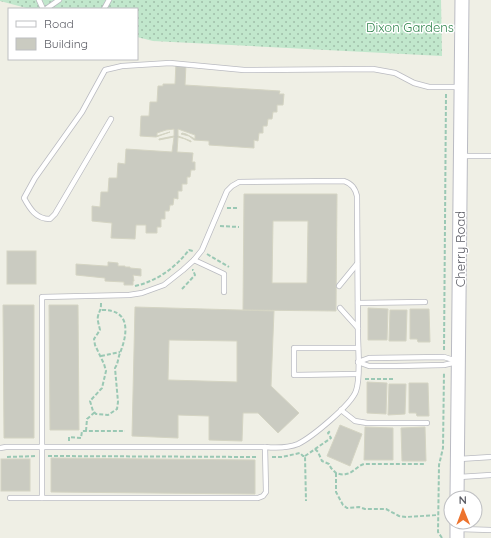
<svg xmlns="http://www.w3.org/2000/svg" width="491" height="538" font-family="Quicksand,sans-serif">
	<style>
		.grass { fill: url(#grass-dots) }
		.building { fill: #cacbc1; stroke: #d4d4c3; fill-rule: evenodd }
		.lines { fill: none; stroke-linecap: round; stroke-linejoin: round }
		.service-casing { stroke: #babbc1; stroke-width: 6 }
		.secondary-casing { stroke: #babbc3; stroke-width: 15 }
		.path { stroke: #9ac8b4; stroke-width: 2; stroke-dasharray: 4 2; stroke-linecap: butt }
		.service { stroke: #fff; stroke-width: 4.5 }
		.secondary { stroke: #fff; stroke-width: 13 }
		.labels { text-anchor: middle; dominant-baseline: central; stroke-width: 3; stroke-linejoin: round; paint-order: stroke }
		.park-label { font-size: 13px; fill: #33864f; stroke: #fff }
		.street-label { font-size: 13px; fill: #5d5e66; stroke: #fff }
	</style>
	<defs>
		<pattern id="grass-dots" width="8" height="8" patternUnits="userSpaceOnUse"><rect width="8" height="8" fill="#c1e7cc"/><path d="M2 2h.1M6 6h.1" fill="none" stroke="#a0bea9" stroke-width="1.8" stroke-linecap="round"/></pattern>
	</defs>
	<rect width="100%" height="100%" fill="#efefe5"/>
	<polygon class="grass" points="0,0 441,0 442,56 153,41 137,37 137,9 30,9 0,1"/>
	<g class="building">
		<polygon points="176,63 186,64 185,85 280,91 279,94 284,94 283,105 277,105 277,112 273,112 272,119 268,119 267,126 263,126 263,133 259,133 258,141 254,140 254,148 209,145 209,141 194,140 189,136 181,134 182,133 186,134 195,139 195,135 178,129 178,136 191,141 191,142 185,139 178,137 177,152 193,153 192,162 195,162 195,170 191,170 190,177 187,177 187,184 182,184 182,191 178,191 178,199 174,198 173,205 170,205 169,211 165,211 165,219 161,219 161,227 157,227 157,233 146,233 146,225 136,225 135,239 111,238 112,223 92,221 92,206 100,207 101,192 108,192 109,178 117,178 118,163 125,164 126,149 172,152 174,137 159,140 159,139 174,136 174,129 166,130 157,133 157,136 170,132 156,137 140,136 141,116 149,116 150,102 157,102 158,86 163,86 163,84 175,84"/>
		<path d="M244,194H337L336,311L243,310ZM273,221H308L307,283H272Z"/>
		<rect x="7" y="251" width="29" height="33"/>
		<polygon points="108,262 118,263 118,266 125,266 125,267 130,267 130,268 141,269 141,276 133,275 134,281 133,281 133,285 124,285 124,282 105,281 105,278 76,275 76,264 105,266 108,266"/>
		<polygon points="3,305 34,305 34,438 4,438"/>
		<polygon points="49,305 78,305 79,430 50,430"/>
		<path d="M135,307L274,311L271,386L299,413L278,433L258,413H243L242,441L209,440V416L178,415V438L132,436ZM169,340L237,341V382L168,380Z"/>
		<polygon points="368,308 388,309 387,340 368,340"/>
		<polygon points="410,309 429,309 430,342 418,342 417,339 410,339"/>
		<polygon points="390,310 407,310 406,341 389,341"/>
		<polygon points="367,382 387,383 386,414 367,413"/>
		<polygon points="409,383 428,383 429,416 417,416 416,413 409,413"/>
		<polygon points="389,384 406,384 405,414 388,415"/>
		<polygon points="340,425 362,434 350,466 327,456"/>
		<polygon points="365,427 393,428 393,460 364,460"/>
		<polygon points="425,427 426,461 402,461 401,428"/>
		<polygon points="51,458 255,460 255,494 51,492"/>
		<rect x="1" y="459" width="29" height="32"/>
	</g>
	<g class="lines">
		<defs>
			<g id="service">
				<polyline points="39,0 43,9"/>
				<polyline points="46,9 59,0"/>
				<polyline points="104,9 109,0"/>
				<path d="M111,119L55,214L50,219C36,219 30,209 24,198L35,178L82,112L105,70L122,66L170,63L244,70L373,69L395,73L414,83L429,87H460"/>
				<polyline points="462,156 491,156"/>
				<polyline points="194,260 224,274 224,292"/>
				<polyline points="339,286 357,264"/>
				<polyline points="358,303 425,302"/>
				<polyline points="340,308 358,328"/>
				<polyline points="358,362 369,358 444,357 457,361"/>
				<polyline points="358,362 369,366 396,366 444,365 457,362"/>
				<polyline points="358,374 294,375 294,348 358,348"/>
				<polyline points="341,410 355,421 367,423 427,423"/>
				<path d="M0,448L6,447H265C276,448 288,448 298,444C312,437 351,405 356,391C361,377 358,351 358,336C358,289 357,242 357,196C355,188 352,184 344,181L239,182L232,186L227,191L202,250L194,260L183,270L164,285L142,293L129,295L42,297V498"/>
				<polyline points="459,459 491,457"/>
				<polyline points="459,477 491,475"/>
				<polyline points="10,498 258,498 263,496 266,492 265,447"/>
				<polyline points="459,529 491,530"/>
			</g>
			<g id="secondary">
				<polyline points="457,498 462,0"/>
				<polyline points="457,538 457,522"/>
			</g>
		</defs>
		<use href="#service" class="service-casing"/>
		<use href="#secondary" class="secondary-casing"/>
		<g class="path">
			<polyline points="227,208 239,208"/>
			<polyline points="220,226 239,227"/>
			<polyline points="207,254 229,267"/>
			<path d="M135,286C157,281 175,268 189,250L193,251"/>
			<polyline points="182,289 195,275 193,270 192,270"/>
			<path d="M101,303C101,311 100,309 98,316C97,320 99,325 100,330L94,339L95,345L104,364L106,371L102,388L90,401L93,411L96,414L108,415L117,409L118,402L115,368C118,364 118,358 120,353C128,333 131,309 101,310"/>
			<polyline points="444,350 446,94"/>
			<polyline points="101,356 120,352"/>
			<polyline points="365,379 394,379"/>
			<polyline points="86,431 87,419 95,412"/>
			<polyline points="69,441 69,437 81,438 82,431 125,431"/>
			<path d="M315,449L318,452L322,461L329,464L331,468L336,473C339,474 343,475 346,474C353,473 357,466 364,464H424"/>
			<polyline points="48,456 258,457"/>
			<polyline points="305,456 331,438 328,433 330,431"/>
			<polyline points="7,457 36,456"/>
			<polyline points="272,457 282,457 300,453 303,456 305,456 306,501"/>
			<polyline points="336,473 336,492 343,505 347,508 359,507 365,509 386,509 399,516 406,517 438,515"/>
			<polyline points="442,538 438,532 439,465 443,448 444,372"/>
		</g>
		<use href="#service" class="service"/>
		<use href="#secondary" class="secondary"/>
	</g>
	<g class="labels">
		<g class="park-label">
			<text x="410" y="27">Dixon Gardens</text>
		</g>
		<g class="street-label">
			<text transform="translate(460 249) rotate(-90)">Cherry Road</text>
		</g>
	</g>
	<rect x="8" y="8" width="130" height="52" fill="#ffffff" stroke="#bebfc2"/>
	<rect x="16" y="21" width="20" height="6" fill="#ffffff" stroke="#bebfc2"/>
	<text x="44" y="28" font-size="12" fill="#5d5e66">Road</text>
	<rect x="16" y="38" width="20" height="12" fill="#cacbc1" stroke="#bebfc2"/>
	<text x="44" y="48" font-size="12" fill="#5d5e66">Building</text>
	<g transform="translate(463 510) rotate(359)"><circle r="19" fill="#ffffff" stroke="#bebfc2"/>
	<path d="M0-3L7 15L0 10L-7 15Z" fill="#ed732d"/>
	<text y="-6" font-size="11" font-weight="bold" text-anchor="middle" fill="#5d5e66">N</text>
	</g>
</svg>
